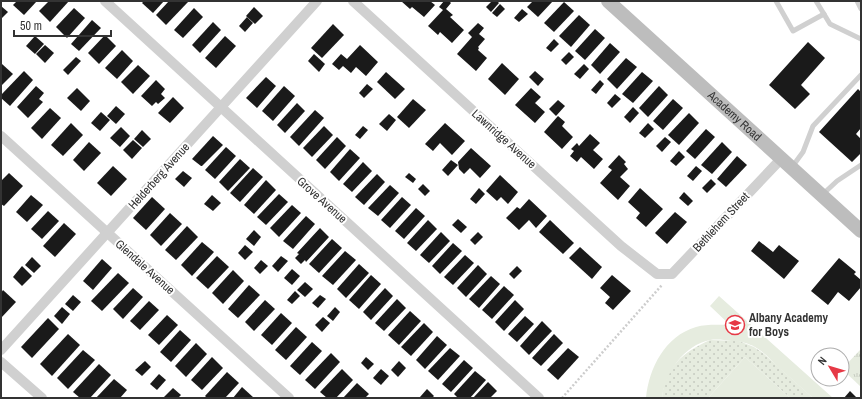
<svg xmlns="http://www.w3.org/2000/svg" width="862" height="399" font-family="'Archivo Narrow',sans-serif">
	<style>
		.grass { fill: url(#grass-dots) }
		.park { fill: url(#park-tufts) }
		.pitch { fill: #e6ecdf }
		.building { fill: #1a1a1a }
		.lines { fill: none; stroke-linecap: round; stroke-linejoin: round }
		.path { stroke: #cdcdcd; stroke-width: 2.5; stroke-dasharray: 2 2; stroke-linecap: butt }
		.lane { stroke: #d0d0d0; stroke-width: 5 }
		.street { stroke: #d0d0d0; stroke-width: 10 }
		.secondary { stroke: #bdbdbd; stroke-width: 14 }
		.labels { text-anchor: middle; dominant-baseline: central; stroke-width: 4; stroke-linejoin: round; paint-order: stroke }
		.street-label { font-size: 12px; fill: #333; stroke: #fff }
		.poi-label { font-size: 12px; font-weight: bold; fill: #333; stroke: #fff; text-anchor: start }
	</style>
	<defs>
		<pattern id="grass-dots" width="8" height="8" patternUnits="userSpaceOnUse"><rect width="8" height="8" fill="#e6ecdf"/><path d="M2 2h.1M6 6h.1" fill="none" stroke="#c6cbc0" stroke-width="1.8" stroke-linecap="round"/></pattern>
		<pattern id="park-tufts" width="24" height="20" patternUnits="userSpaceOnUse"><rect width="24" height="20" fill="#e6ecdf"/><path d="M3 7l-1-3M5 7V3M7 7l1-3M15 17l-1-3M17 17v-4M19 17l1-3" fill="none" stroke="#c6cbc0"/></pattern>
	</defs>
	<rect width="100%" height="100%" fill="#fff"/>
	<path class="grass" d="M710,340L739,341L754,347L763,353L813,398H790L745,357L708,398H662C665,367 683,352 710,340Z"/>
	<polygon class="park" points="861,349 861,387 842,369"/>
	<g class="pitch">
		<path d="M719,296L833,398H813C801,388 790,377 778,367C771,360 764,352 755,347C748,343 739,341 731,341C725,340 717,339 710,340C684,345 665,373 662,398H646C649,368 665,336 696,327C707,324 718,325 730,325L710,306Z"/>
		<polygon points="745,357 790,398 708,398"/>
	</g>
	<g class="building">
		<polygon points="17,1 37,1 24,15 13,5"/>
		<polygon points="49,1 69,1 50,22 39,11"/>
		<polygon points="144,1 164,1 153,13 142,3"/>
		<polygon points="169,1 188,2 166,25 156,15"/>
		<polygon points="401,1 430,1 435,5 424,17 412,7 410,9"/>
		<polygon points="444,1 449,1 451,3 446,9 453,15 450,17 464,30 452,43 440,32 438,35 428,26 443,10 439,7"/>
		<polygon points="492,1 497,1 499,3 491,12 486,7"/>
		<polygon points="533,1 553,1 538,17 527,7"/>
		<polygon points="564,2 574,11 554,32 544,23"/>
		<polygon points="500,4 505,9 497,17 492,13"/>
		<polygon points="1,6 8,12 1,19"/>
		<polygon points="254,7 263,16 255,24 246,16"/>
		<polygon points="74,8 85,18 67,38 56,27"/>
		<polygon points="194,8 203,17 183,38 174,30"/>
		<polygon points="522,9 528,14 519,22 514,18"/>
		<polygon points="579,15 590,25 571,47 559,36"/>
		<polygon points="247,17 253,23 245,32 239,26"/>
		<polygon points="92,20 101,28 79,51 71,44"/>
		<polygon points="213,22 221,30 200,53 192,45"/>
		<polygon points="478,23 484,28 479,34 485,39 478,47 479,48 478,50 487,58 476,71 457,54 472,37 468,33"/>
		<polygon points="333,24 344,35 322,58 311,48"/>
		<polygon points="595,29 605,38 585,60 575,51"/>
		<polygon points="105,35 116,46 99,64 88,53"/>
		<polygon points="35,36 44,44 35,54 26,46"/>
		<polygon points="225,36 236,46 216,68 205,58"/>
		<polygon points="554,39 559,44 551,52 546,48"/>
		<polygon points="808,42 825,58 801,85 810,94 795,109 769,85"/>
		<polygon points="610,43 620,52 600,74 591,65"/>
		<polygon points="45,45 54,53 45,63 36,54"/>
		<polygon points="360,45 378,62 366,76 356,67 351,73 343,66 339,70 332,64 341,54 347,59"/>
		<polygon points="122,50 133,61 117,79 105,68"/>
		<polygon points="569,52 574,57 566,65 561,60"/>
		<polygon points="314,54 325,64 319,72 308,61"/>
		<polygon points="76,57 81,61 68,75 63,70"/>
		<polygon points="626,58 637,67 617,89 607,79"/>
		<polygon points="502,63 519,79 505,95 488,79"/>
		<polygon points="2,64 13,74 1,86 1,65"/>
		<polygon points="584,64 589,69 580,79 574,74"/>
		<polygon points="138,65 150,76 133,94 121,82"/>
		<polygon points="24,71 33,80 10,106 1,98 1,95"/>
		<polygon points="535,71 544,79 538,86 529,77"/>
		<polygon points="386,72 405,89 395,99 377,82"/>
		<polygon points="642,72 653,81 633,103 622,94"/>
		<polygon points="266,77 276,86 257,108 246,98"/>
		<polygon points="156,80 165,89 161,94 165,98 158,104 156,102 152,106 141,96"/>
		<polygon points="600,80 604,84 596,94 591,90"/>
		<polygon points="367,84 373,89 364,98 359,93"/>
		<polygon points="36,86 44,93 39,99 43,102 28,118 17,107"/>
		<polygon points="284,86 295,96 273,121 262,111"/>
		<polygon points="659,86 668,95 648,117 639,108"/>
		<polygon points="77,88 90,101 81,111 67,98"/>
		<polygon points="531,88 541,97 535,103 545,112 535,123 515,105"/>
		<polygon points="858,89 861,92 861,128 856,134 861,139 861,153 852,162 819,132"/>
		<polygon points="615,94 621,99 612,108 607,103"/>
		<polygon points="173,97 184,108 170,123 158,113"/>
		<polygon points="413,99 426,110 409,128 397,117"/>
		<polygon points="673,99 683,108 663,130 653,121"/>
		<polygon points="558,100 565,106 556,116 549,109"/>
		<polygon points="297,103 305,111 285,133 277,125"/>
		<polygon points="116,106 125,114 116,124 107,116"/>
		<polygon points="633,107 639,113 630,123 624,117"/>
		<polygon points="50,108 61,118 42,139 31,128"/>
		<polygon points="315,110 324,118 299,146 290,137"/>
		<polygon points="101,112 110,120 100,131 91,123"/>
		<polygon points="689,113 699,123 679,145 668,135"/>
		<polygon points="389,114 396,120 387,131 379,124"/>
		<polygon points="558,116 565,122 562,126 573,137 562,149 544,132"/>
		<polygon points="71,123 83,135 63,156 51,145"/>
		<polygon points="445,123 465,141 452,155 440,143 433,151 425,144"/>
		<polygon points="648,123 654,129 645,138 639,133"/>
		<polygon points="324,126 333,135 312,157 303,148"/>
		<polygon points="363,126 368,130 360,139 355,135"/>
		<polygon points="121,127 130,136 120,147 110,138"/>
		<polygon points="706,129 715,137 695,159 686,151"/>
		<polygon points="142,130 151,139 143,147 134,139"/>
		<polygon points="590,134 600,143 593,150 603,159 594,169 581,157 577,162 570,156 574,151 571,149 577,143 579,146"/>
		<polygon points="213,136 223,145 202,166 201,166 192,159"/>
		<polygon points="337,137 346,146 325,169 316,160"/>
		<polygon points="665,137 671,142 662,152 656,146"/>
		<polygon points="133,140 142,148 132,159 123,150"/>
		<polygon points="89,142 101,153 84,171 73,160"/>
		<polygon points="722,142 732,152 712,174 701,165"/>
		<polygon points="226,147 236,156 215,179 205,170"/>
		<polygon points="471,148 491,166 480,178 470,168 464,174 459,169 458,162"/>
		<polygon points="350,149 360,158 339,181 330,172"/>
		<polygon points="679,151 685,157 676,166 670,161"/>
		<polygon points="619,155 626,162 624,164 628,169 620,177 630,186 618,200 600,183 612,170 608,167"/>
		<polygon points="737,156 747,165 726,187 717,179"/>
		<polygon points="240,159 250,168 228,191 219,182"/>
		<polygon points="451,160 458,165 448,176 442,170"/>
		<polygon points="363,162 372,171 352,192 343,184"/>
		<polygon points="113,166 127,179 111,196 97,183"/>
		<polygon points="696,166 702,171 693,181 687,176"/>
		<polygon points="253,168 263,177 240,202 230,193"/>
		<polygon points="183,171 192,178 184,187 175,179"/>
		<polygon points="9,173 23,186 4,206 1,204 1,181"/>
		<polygon points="409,173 416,179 413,183 405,177"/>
		<polygon points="377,174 385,182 364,205 355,197"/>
		<polygon points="500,175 518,192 508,204 501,197 497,201 486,191"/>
		<polygon points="711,179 716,184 707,193 702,188"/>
		<polygon points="266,180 276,190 254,214 244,205"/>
		<polygon points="423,184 430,191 425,196 418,189"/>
		<polygon points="390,185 399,193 378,216 368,208"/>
		<polygon points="479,188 485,194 476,204 470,199"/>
		<polygon points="640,188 663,209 646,227 636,218 640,213 628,202"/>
		<polygon points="684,192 693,201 688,206 679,198"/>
		<polygon points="279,194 288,202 266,225 257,217"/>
		<polygon points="31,195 43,205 27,222 16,212"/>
		<polygon points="212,195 221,203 213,211 204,204"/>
		<polygon points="152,197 165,209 146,230 133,218"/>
		<polygon points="402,197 411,205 390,228 381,220"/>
		<polygon points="529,199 547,216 536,228 529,220 519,230 506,218 517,207 520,209"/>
		<polygon points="292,205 301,213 279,237 270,228"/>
		<polygon points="416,208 425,216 404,239 395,231"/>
		<polygon points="48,211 59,221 42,239 31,229"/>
		<polygon points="675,212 687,222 667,244 655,233"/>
		<polygon points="170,213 182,224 161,246 150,235"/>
		<polygon points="306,216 315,224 293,249 283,241"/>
		<polygon points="458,219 467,227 461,233 452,225"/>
		<polygon points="428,220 437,229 416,251 407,243"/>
		<polygon points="550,220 574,243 563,254 539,232"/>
		<polygon points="64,223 76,234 55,257 43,246"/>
		<polygon points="187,226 198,237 176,260 165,250"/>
		<polygon points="320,228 329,237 306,262 305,260 301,264 295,258 299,254 297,253"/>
		<polygon points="254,230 261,237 254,246 246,239"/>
		<polygon points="441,232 450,241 429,263 420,255"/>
		<polygon points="478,232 483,237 475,245 470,240"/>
		<polygon points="332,239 342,248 319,273 309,264"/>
		<polygon points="759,241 773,252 779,245 799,261 784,279 751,251"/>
		<polygon points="202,242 214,252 192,276 181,265"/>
		<polygon points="453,243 462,251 440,274 432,266"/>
		<polygon points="245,245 253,252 245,260 238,253"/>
		<polygon points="580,247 602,267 592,279 569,258"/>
		<polygon points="345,251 356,260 333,285 322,276"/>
		<polygon points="465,255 474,263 453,285 444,277"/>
		<polygon points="217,256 229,267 208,289 196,278"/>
		<polygon points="281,256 288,261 278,272 272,266"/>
		<polygon points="32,257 41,266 34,273 25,265"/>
		<polygon points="839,258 856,272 854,274 861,280 861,287 849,301 838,292 828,305 811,291"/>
		<polygon points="102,259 112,268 93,290 83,281"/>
		<polygon points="261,260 268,266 260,274 254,268"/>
		<polygon points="359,264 369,273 346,298 337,289"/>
		<polygon points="478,265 487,274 466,297 457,288"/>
		<polygon points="22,266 32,276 22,286 13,277"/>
		<polygon points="517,266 522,271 514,279 509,274"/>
		<polygon points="292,269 300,276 292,285 284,278"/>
		<polygon points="233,270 244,281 223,304 212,293"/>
		<polygon points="118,273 129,283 102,311 91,301"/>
		<polygon points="371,275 381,284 359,309 349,300"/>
		<polygon points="612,275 631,291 613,310 605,303 610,297 600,288"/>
		<polygon points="491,276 500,284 479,308 469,299"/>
		<polygon points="305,282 313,289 305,297 297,290"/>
		<polygon points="249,285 260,295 238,318 228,309"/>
		<polygon points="504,286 514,295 492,319 482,310"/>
		<polygon points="133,288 143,297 123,319 113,309"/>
		<polygon points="385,288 393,296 371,320 363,312"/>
		<polygon points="3,290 16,302 1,318 1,293"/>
		<polygon points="295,291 300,296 292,304 287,300"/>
		<polygon points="73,295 81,302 73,311 65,304"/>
		<polygon points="320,295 326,299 318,308 312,303"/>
		<polygon points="397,299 406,308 384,331 375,323"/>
		<polygon points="265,300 275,309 254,331 245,322"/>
		<polygon points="515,300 524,309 504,331 495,322"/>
		<polygon points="149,301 159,310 140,330 130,321"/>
		<polygon points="62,307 70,314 62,324 54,316"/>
		<polygon points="335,307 340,312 333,321 327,316"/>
		<polygon points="410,311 421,321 399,345 388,335"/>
		<polygon points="281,313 292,323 272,345 261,335"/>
		<polygon points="167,315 178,325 159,345 148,335"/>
		<polygon points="525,316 534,324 517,342 508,334"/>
		<polygon points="323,317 330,323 322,332 315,325"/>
		<polygon points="48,318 59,329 32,358 21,347"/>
		<polygon points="542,321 552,331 529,355 520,346"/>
		<polygon points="424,323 433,332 411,356 401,347"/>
		<polygon points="296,327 307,337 286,360 275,350"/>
		<polygon points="180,330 191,340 171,362 160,352"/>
		<polygon points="68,334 80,345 52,376 40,364"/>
		<polygon points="554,334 563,343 541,366 532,358"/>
		<polygon points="437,336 447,345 425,369 416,360"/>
		<polygon points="312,342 322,351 300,375 290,366"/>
		<polygon points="196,343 207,354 186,377 175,366"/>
		<polygon points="450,348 460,356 438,380 428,371"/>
		<polygon points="568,348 579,357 558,380 547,370"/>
		<polygon points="83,350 95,360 68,389 57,378"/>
		<polygon points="331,353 340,362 315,389 305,380"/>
		<polygon points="212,357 223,368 202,390 191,380"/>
		<polygon points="366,357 374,364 368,370 361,363"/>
		<polygon points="464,360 473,368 451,392 442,384"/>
		<polygon points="145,361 151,367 142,376 135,370"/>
		<polygon points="399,361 406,368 398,377 391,370"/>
		<polygon points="99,364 111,375 90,398 80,398 73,392"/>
		<polygon points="342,369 353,380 336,398 327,398 320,392"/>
		<polygon points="381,369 389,376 381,385 373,378"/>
		<polygon points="475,371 486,380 470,398 458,398 454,394"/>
		<polygon points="227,372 239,383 225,398 207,398 205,396"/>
		<polygon points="159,374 166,380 157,390 150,384"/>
		<polygon points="114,379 127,390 120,398 96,398"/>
		<polygon points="488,382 497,391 490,398 473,398"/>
		<polygon points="357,383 369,394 365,398 343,398"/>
		<polygon points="242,387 254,398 233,398"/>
		<polygon points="173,388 181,395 178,398 166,398 164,397"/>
		<polygon points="427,389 434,396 432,398 421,398 420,397"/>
		<polygon points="850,391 857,398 844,398"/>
	</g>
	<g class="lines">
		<polyline class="path" points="562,398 662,285"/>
		<g class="lane">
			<polyline points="776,1 793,31 824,14"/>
			<polyline points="816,1 830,24 861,39"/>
			<polyline points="857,1 861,9"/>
			<polyline points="792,167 803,152 813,126 861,75"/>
			<polyline points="822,195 837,181 861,165"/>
		</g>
		<g class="street">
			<polyline points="105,1 539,398"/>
			<polyline points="353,1 621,246 657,274 672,274 781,159"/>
			<polyline points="1,136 289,398"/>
			<polyline points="1,350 317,1"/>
			<polyline points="1,362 42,398"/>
		</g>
		<path class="secondary" id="s1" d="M608,1L861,231"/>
	</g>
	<defs>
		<symbol id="school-ring" viewBox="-11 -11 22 22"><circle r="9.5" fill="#fff" stroke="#e63946" stroke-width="1.5"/><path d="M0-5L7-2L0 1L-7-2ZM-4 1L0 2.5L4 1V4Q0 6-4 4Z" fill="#e63946"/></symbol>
	</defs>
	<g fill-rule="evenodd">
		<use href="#school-ring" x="724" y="314" width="22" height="22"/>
	</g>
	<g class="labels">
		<g class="street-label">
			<text stroke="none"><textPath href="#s1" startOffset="171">Academy Road</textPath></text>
			<text transform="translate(504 139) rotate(42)">Lawnridge Avenue</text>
			<text transform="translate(159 176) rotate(-48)">Helderberg Avenue</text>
			<text transform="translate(322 200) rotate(42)">Grove Avenue</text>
			<text transform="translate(721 222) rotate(-47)">Bethlehem Street</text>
			<text transform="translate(145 267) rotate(42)">Glendale Avenue</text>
		</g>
		<g class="poi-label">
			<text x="749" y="318">Albany Academy<tspan x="749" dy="14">for Boys</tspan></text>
		</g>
	</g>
	<rect width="862" height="399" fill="none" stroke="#333333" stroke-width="4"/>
	<g transform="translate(830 367) rotate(308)"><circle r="19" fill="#ffffff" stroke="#adadad"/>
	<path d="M0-3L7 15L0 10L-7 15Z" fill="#e63946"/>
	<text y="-6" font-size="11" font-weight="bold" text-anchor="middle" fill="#333333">N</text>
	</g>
	<path d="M14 30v6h97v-6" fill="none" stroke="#333333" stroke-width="2"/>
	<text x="20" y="30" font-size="12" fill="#333333" stroke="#ffffff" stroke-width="3" paint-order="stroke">50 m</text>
</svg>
